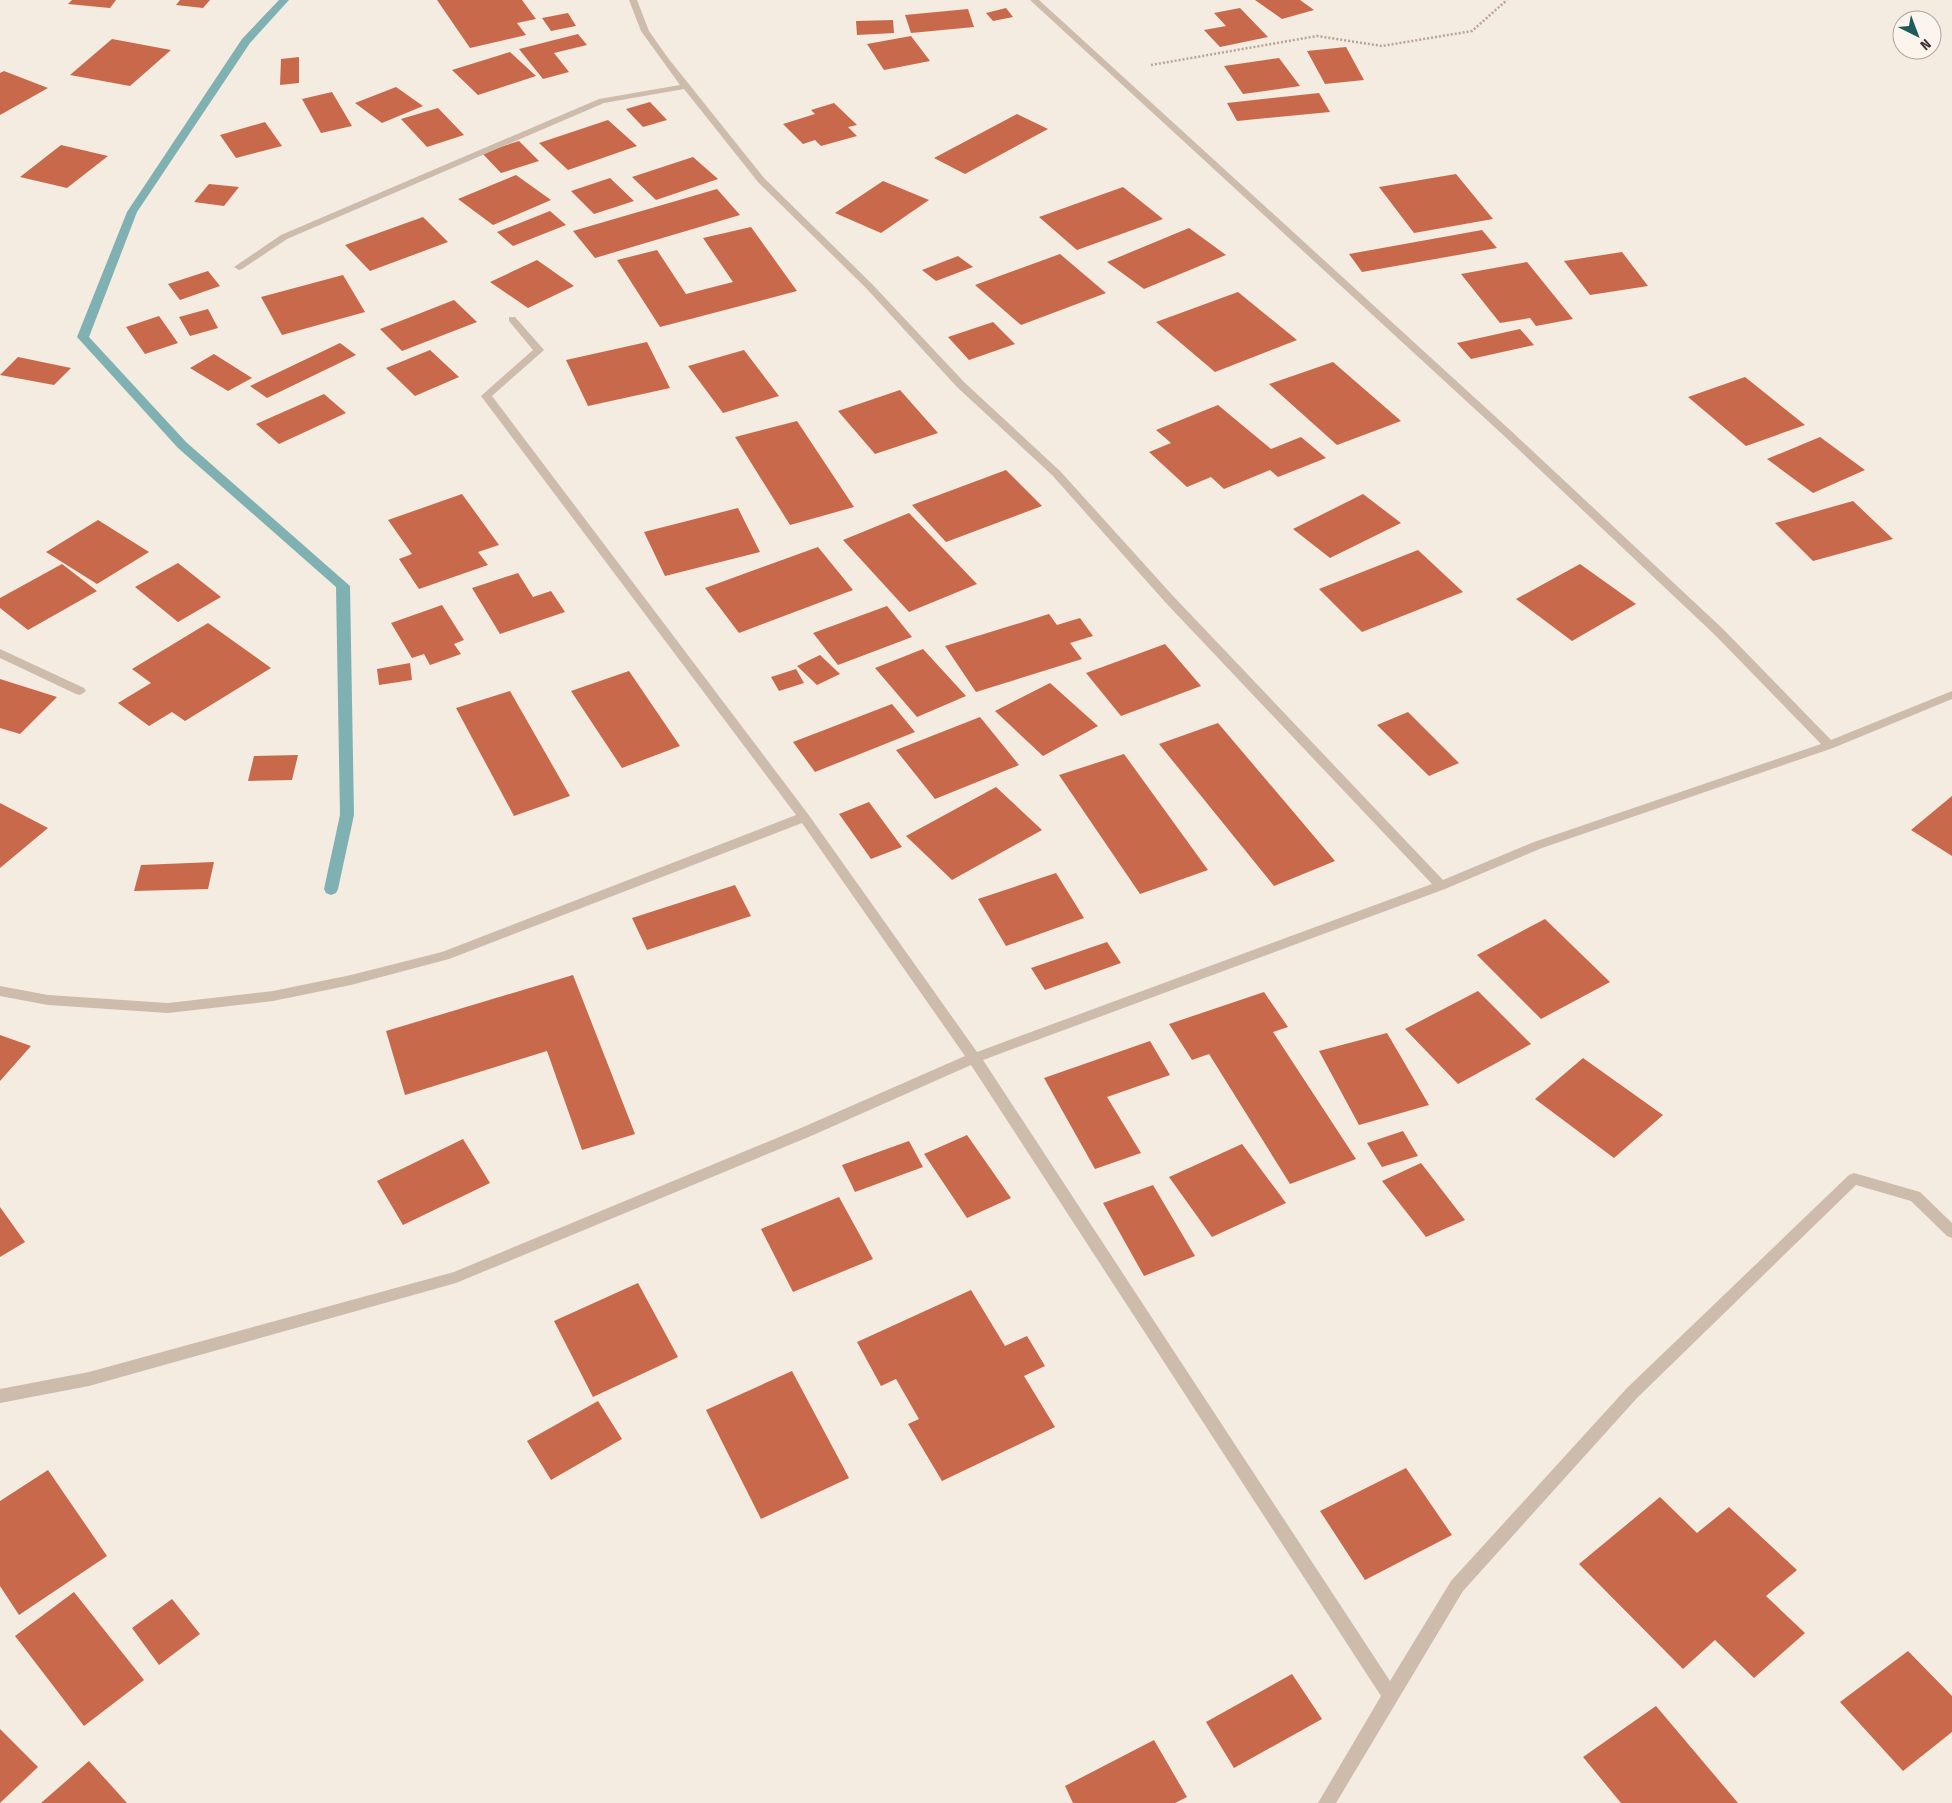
<svg xmlns="http://www.w3.org/2000/svg" width="1952" height="1803" font-family="'Fira Sans Condensed',sans-serif">
	<style>
		.lines { fill: none; stroke-linecap: round; stroke-linejoin: round }
		.stream { fill: #7fb0b2; fill-rule: evenodd }
		.building { fill: #c8694b }
		.path { stroke: #b9a596; stroke-width: 2.5; stroke-dasharray: 2 2; stroke-linecap: butt }
		.minor { fill: #cdbbac; fill-rule: evenodd }
	</style>
	<rect width="100%" height="100%" fill="#f4ebe1"/>
	<g class="lines">
		<polygon class="stream" points="279,0 289,0 250,43 137,212 89,337 186,442 350,586 354,815 338,889 336,893 331,895 326,893 324,889 340,815 336,587 178,448 77,337 127,212 242,39"/>
	</g>
	<g class="building">
		<polygon points="72,0 116,0 110,8 68,4"/>
		<polygon points="180,0 210,0 203,8 176,5"/>
		<polygon points="437,0 522,0 536,19 517,23 526,35 470,48"/>
		<polygon points="1255,0 1300,0 1314,10 1282,19"/>
		<polygon points="1006,8 1013,17 993,21 986,13"/>
		<polygon points="1240,8 1268,37 1220,47 1204,30 1226,26 1214,13"/>
		<polygon points="968,9 974,27 911,33 905,15"/>
		<polygon points="568,13 576,26 551,31 542,18"/>
		<polygon points="893,20 894,33 857,35 856,21"/>
		<polygon points="578,34 587,45 554,53 569,72 543,79 519,49"/>
		<polygon points="911,36 930,61 884,70 867,44"/>
		<polygon points="112,39 171,50 130,86 70,75"/>
		<polygon points="1346,47 1364,80 1325,84 1307,51"/>
		<polygon points="510,52 536,76 478,95 452,70"/>
		<polygon points="299,57 299,83 280,85 281,59"/>
		<polygon points="1279,58 1300,86 1243,94 1224,66"/>
		<polygon points="4,71 48,88 0,115 0,73"/>
		<polygon points="396,87 423,106 382,123 355,103"/>
		<polygon points="332,92 352,126 321,133 302,99"/>
		<polygon points="1319,93 1330,112 1237,121 1227,103"/>
		<polygon points="650,102 667,120 643,127 626,109"/>
		<polygon points="834,103 857,125 848,127 857,136 821,146 815,140 803,144 783,124 815,114 811,110"/>
		<polygon points="438,108 464,135 427,147 401,119"/>
		<polygon points="1017,114 1048,129 965,174 934,158"/>
		<polygon points="608,120 637,146 568,170 539,143"/>
		<polygon points="265,122 282,146 236,158 220,135"/>
		<polygon points="519,141 539,161 501,173 482,153"/>
		<polygon points="61,145 108,156 67,188 20,177"/>
		<polygon points="693,157 718,179 656,200 632,177"/>
		<polygon points="1456,174 1493,219 1414,233 1379,187"/>
		<polygon points="516,175 551,200 493,225 458,199"/>
		<polygon points="610,178 634,201 594,214 571,191"/>
		<polygon points="883,181 929,200 881,233 835,213"/>
		<polygon points="209,184 239,187 224,206 194,202"/>
		<polygon points="1123,187 1163,219 1077,250 1039,217"/>
		<polygon points="717,189 740,215 595,258 573,231"/>
		<polygon points="550,211 566,225 513,246 497,232"/>
		<polygon points="423,217 448,242 370,271 345,245"/>
		<polygon points="751,227 797,291 660,327 617,260 657,250 686,294 733,282 703,238"/>
		<polygon points="1189,228 1226,255 1144,289 1107,262"/>
		<polygon points="1482,230 1497,248 1362,272 1349,254"/>
		<polygon points="1622,252 1648,286 1590,295 1564,261"/>
		<polygon points="1060,254 1106,293 1021,325 975,285"/>
		<polygon points="958,256 973,267 936,281 922,270"/>
		<polygon points="537,260 574,286 528,308 490,282"/>
		<polygon points="1527,262 1573,319 1536,326 1530,318 1500,323 1461,274"/>
		<polygon points="208,271 220,286 180,300 168,284"/>
		<polygon points="343,275 365,312 282,335 261,297"/>
		<polygon points="1238,292 1297,340 1215,372 1156,322"/>
		<polygon points="454,300 477,322 402,351 380,329"/>
		<polygon points="208,309 218,328 190,336 179,317"/>
		<polygon points="159,316 178,343 145,354 126,327"/>
		<polygon points="993,322 1015,344 969,360 948,337"/>
		<polygon points="1520,329 1534,345 1471,359 1457,343"/>
		<polygon points="647,342 670,388 588,406 566,360"/>
		<polygon points="340,343 356,355 267,398 250,386"/>
		<polygon points="430,350 459,377 415,396 386,368"/>
		<polygon points="744,350 779,396 723,413 688,366"/>
		<polygon points="214,354 252,378 228,391 190,368"/>
		<polygon points="18,357 71,368 54,385 0,375"/>
		<polygon points="1333,362 1401,421 1337,445 1269,384"/>
		<polygon points="1745,377 1805,425 1746,446 1688,397"/>
		<polygon points="900,390 938,433 875,454 838,411"/>
		<polygon points="324,394 346,413 279,444 256,424"/>
		<polygon points="1218,405 1271,449 1301,437 1326,458 1278,477 1270,470 1224,489 1211,477 1187,487 1149,452 1171,443 1156,430"/>
		<polygon points="797,421 854,507 790,525 735,437"/>
		<polygon points="1820,437 1865,470 1813,493 1767,459"/>
		<polygon points="1006,470 1042,506 946,542 912,505"/>
		<polygon points="462,494 499,545 478,552 488,565 419,589 399,559 412,554 388,520"/>
		<polygon points="1363,494 1401,523 1330,558 1293,529"/>
		<polygon points="1853,501 1893,539 1813,561 1775,523"/>
		<polygon points="738,508 760,552 665,576 644,532"/>
		<polygon points="909,513 977,584 909,612 843,540"/>
		<polygon points="98,520 149,552 97,584 46,552"/>
		<polygon points="818,547 853,590 739,633 705,588"/>
		<polygon points="1418,550 1463,592 1362,632 1319,589"/>
		<polygon points="178,563 221,597 178,622 135,587"/>
		<polygon points="62,564 97,591 28,630 0,608 0,598"/>
		<polygon points="1580,564 1636,604 1572,641 1516,599"/>
		<polygon points="518,573 533,597 551,591 565,612 500,634 472,588"/>
		<polygon points="442,605 464,640 454,644 461,654 430,665 424,654 412,658 391,623"/>
		<polygon points="887,606 912,637 838,665 813,633"/>
		<polygon points="1049,614 1057,625 1080,618 1093,636 1070,643 1082,659 976,692 945,646"/>
		<polygon points="208,623 271,668 185,721 172,712 149,726 118,703 151,683 132,669"/>
		<polygon points="1165,644 1201,686 1121,716 1086,673"/>
		<polygon points="923,649 966,696 917,717 875,668"/>
		<polygon points="820,655 840,674 817,685 797,666"/>
		<polygon points="410,663 412,680 379,685 377,669"/>
		<polygon points="796,669 804,683 779,691 771,677"/>
		<polygon points="629,671 680,746 622,768 571,691"/>
		<polygon points="0,679 57,697 20,734 0,728"/>
		<polygon points="1050,683 1098,726 1043,756 995,711"/>
		<polygon points="510,691 570,796 514,816 456,708"/>
		<polygon points="892,704 915,732 815,772 793,742"/>
		<polygon points="1408,712 1459,763 1429,776 1377,725"/>
		<polygon points="980,717 1019,765 935,799 896,750"/>
		<polygon points="1218,723 1335,861 1274,886 1159,744"/>
		<polygon points="1124,754 1208,870 1140,894 1059,775"/>
		<polygon points="298,755 292,780 248,781 254,756"/>
		<polygon points="996,787 1042,830 952,880 906,836"/>
		<polygon points="1952,796 1952,856 1911,830"/>
		<polygon points="869,802 902,847 871,859 839,814"/>
		<polygon points="0,803 48,828 0,868"/>
		<polygon points="214,862 208,889 134,891 141,865"/>
		<polygon points="1056,873 1084,918 1006,946 978,899"/>
		<polygon points="735,885 751,916 647,950 632,918"/>
		<polygon points="1545,919 1610,982 1541,1019 1477,955"/>
		<polygon points="1107,942 1121,963 1045,990 1031,968"/>
		<polygon points="573,975 635,1134 582,1150 547,1051 405,1095 386,1031"/>
		<polygon points="1478,991 1531,1044 1458,1084 1405,1029"/>
		<polygon points="1264,992 1288,1027 1273,1032 1356,1159 1290,1184 1209,1054 1192,1060 1169,1024"/>
		<polygon points="1387,1033 1429,1105 1359,1125 1319,1051"/>
		<polygon points="0,1035 31,1046 0,1081"/>
		<polygon points="1150,1041 1170,1075 1107,1097 1141,1153 1095,1169 1044,1078"/>
		<polygon points="1583,1058 1663,1115 1614,1158 1535,1099"/>
		<polygon points="1403,1131 1418,1156 1382,1167 1367,1143"/>
		<polygon points="967,1135 1011,1198 967,1218 924,1154"/>
		<polygon points="463,1139 490,1183 403,1225 377,1181"/>
		<polygon points="909,1141 923,1167 855,1192 842,1165"/>
		<polygon points="1242,1144 1286,1203 1212,1237 1169,1177"/>
		<polygon points="1421,1163 1465,1220 1426,1237 1382,1181"/>
		<polygon points="1153,1185 1195,1256 1144,1276 1103,1203"/>
		<polygon points="839,1197 873,1259 793,1292 761,1229"/>
		<polygon points="0,1207 25,1242 0,1257"/>
		<polygon points="638,1283 678,1357 593,1397 554,1321"/>
		<polygon points="971,1290 1005,1346 1027,1336 1045,1366 1024,1376 1055,1427 942,1481 908,1424 919,1419 896,1379 881,1386 857,1342"/>
		<polygon points="792,1371 849,1478 761,1519 706,1410"/>
		<polygon points="598,1401 622,1439 551,1480 527,1441"/>
		<polygon points="1406,1468 1452,1535 1365,1580 1320,1511"/>
		<polygon points="48,1470 107,1556 19,1615 0,1586 0,1501"/>
		<polygon points="1660,1497 1697,1533 1729,1507 1797,1570 1766,1596 1805,1633 1754,1678 1715,1640 1683,1669 1579,1564"/>
		<polygon points="74,1592 144,1680 84,1726 15,1636"/>
		<polygon points="172,1599 200,1634 159,1665 132,1628"/>
		<polygon points="1908,1651 1952,1696 1952,1732 1903,1771 1840,1702"/>
		<polygon points="1292,1674 1322,1719 1234,1768 1206,1722"/>
		<polygon points="1656,1706 1738,1803 1621,1803 1583,1757"/>
		<polygon points="0,1729 38,1767 0,1803"/>
		<polygon points="1154,1740 1187,1797 1175,1803 1073,1803 1065,1786"/>
		<polygon points="89,1761 127,1803 41,1803"/>
	</g>
	<g class="lines">
		<polyline class="path" points="1151,65 1317,36 1382,46 1472,31 1507,0"/>
		<g class="minor">
			<polygon points="629,0 637,0 649,31 668,58 764,178 872,284 965,383 1060,471 1174,597 1443,880 1534,842 1821,744 1715,635 1501,433 1030,0 1039,0 1509,429 1723,629 1831,740 1952,691 1952,699 1833,748 1542,848 1445,889 983,1060 1390,1681 1451,1581 1627,1388 1849,1175 1854,1173 1920,1192 1952,1223 1952,1238 1947,1236 1911,1201 1856,1185 1637,1398 1463,1591 1336,1803 1318,1803 1381,1696 971,1065 811,1136 456,1283 89,1386 0,1403 0,1389 89,1372 454,1272 801,1128 965,1056 802,823 449,959 351,985 273,1001 168,1013 48,1005 0,996 0,986 48,995 168,1003 273,991 351,975 442,952 796,815 481,396 533,350 509,321 509,317 515,317 544,350 492,396 808,814 977,1052 1432,884 1166,603 1052,475 957,387 866,288 758,182 684,89 604,103 287,239 242,269 239,270 234,267 281,235 599,99 680,85 641,31"/>
			<polygon points="0,649 84,688 86,691 80,695 76,694 0,658"/>
		</g>
	</g>
	<g transform="translate(1917 35) rotate(138)"><circle r="24" fill="#fbf5ee" stroke="#aea6a0"/>
	<path d="M0-4L9 19L0 12L-9 19Z" fill="#1f5a5e"/>
	<text y="-8" font-size="14" font-weight="bold" text-anchor="middle" fill="#3b302b">N</text>
	</g>
</svg>
